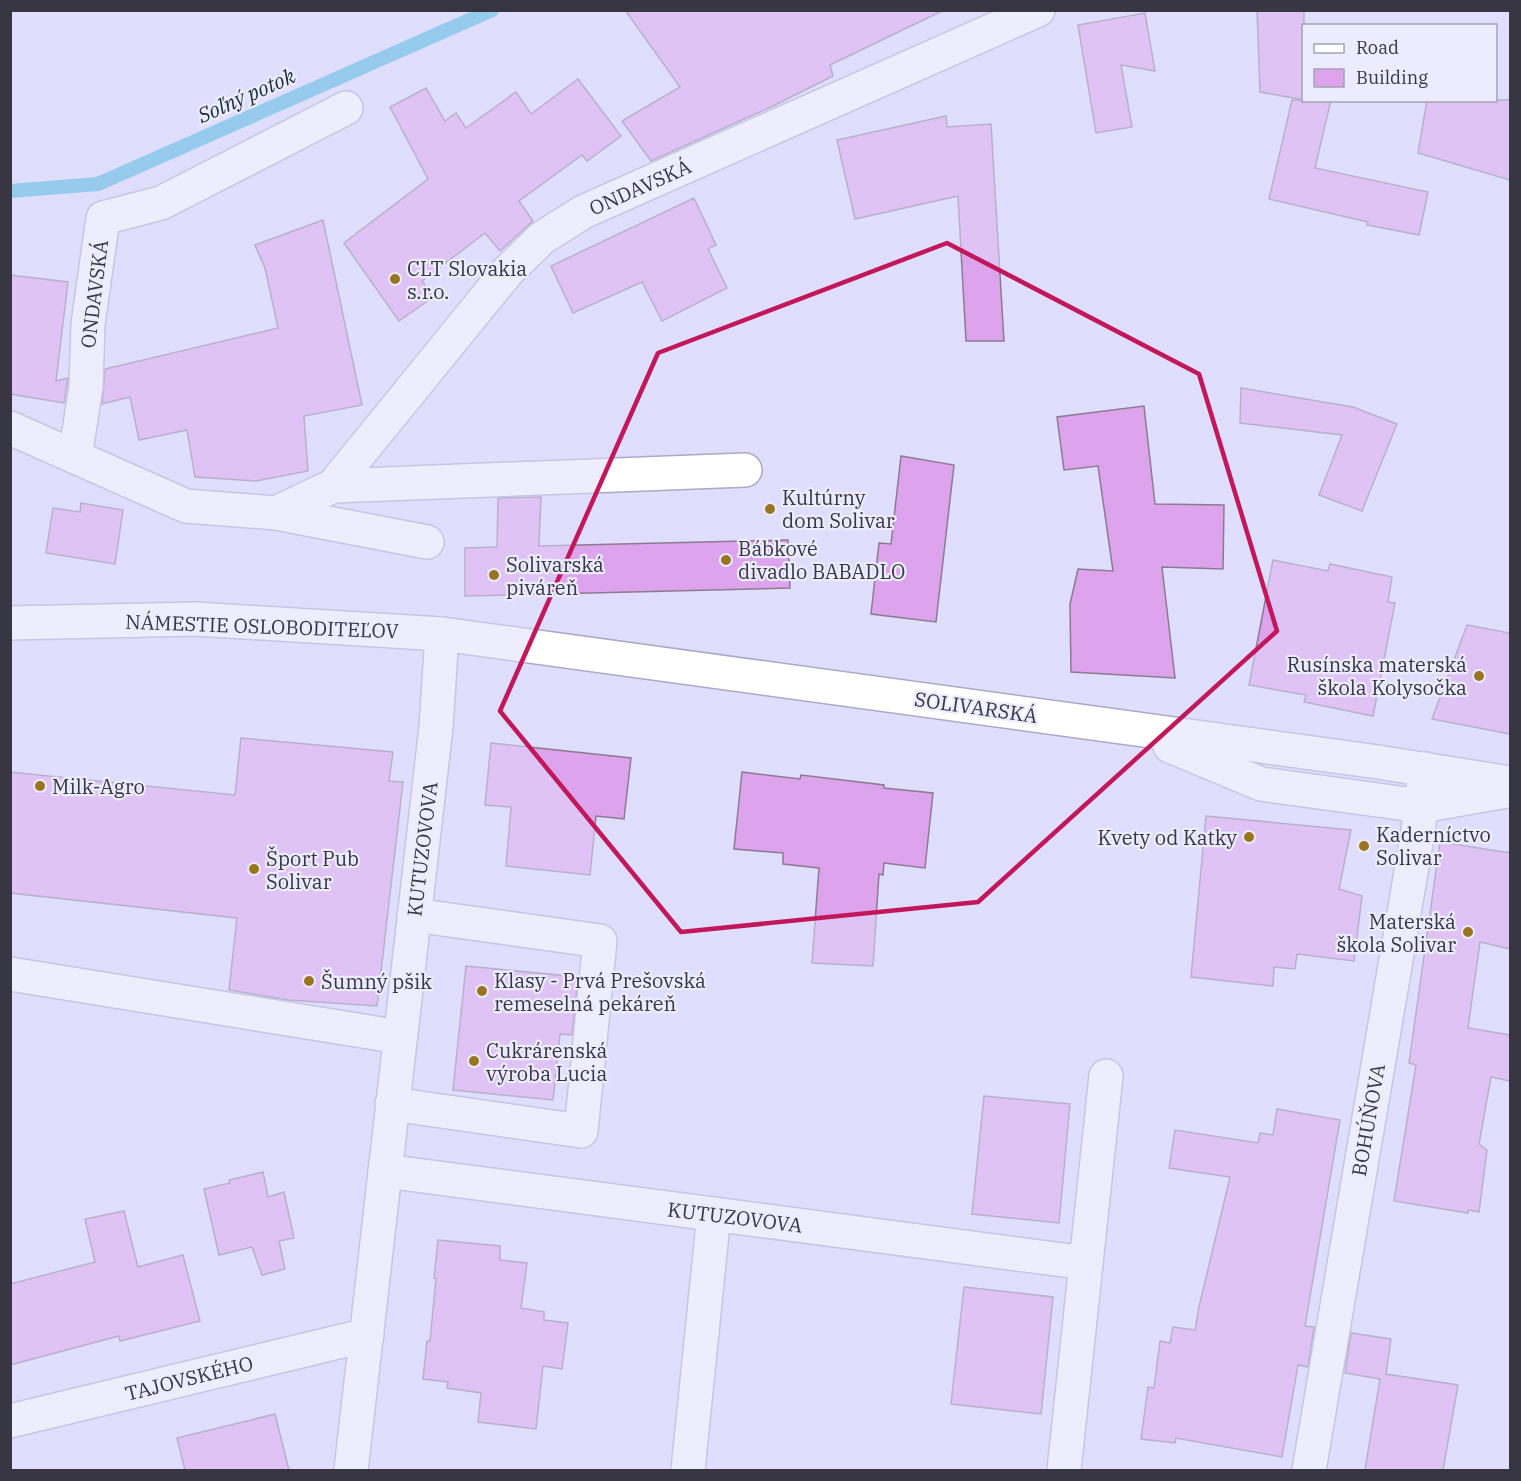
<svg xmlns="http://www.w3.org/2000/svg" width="1521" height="1481" font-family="'IBM Plex Serif',serif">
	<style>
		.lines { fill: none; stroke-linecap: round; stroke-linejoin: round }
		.stream { stroke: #3eb4de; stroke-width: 14 }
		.building { fill: #dda3ec; stroke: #8d7b92; stroke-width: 1.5 }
		.minor-casing { stroke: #aba9c6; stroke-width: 36 }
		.minor { stroke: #fff; stroke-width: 33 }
		.marked { fill: none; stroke: #c2185b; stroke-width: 4.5; stroke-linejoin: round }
		.poi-dot { fill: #9a7521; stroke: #edecff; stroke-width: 2 }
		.labels { text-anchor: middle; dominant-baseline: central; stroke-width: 4.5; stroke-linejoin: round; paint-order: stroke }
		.street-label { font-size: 20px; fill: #373642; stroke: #edecff }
		.poi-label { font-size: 20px; fill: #373642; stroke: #edecff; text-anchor: start }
		.water-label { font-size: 21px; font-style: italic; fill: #1b2f38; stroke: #edecff }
	</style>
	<rect width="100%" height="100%" fill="#dfdefc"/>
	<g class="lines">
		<polyline class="stream" points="10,191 98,184 492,10"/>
	</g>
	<g class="building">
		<polygon points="625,10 944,10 830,65 833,76 771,107 651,161 622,121 680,87"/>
		<polygon points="1257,10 1304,10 1304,100 1260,92"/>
		<polygon points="1145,13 1155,71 1121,65 1132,127 1096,133 1078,25"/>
		<polygon points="578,79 621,136 587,161 582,155 519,201 533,221 500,251 485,233 422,281 433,297 399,321 344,243 428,179 390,107 426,88 445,121 456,113 466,128 516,92 531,114"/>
		<polygon points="1292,100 1331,100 1315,168 1428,192 1419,235 1367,225 1368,222 1269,199"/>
		<polygon points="1427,100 1510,100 1510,180 1418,153"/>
		<polygon points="946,116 947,127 991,124 1004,341 966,341 958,196 855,219 837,140"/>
		<polygon points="694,198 716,245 708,249 727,288 662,321 642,282 573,313 551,266"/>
		<polygon points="323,220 362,405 304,416 308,471 256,481 195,477 187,430 139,440 130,397 102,404 105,369 278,328 265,268 255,245"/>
		<polygon points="10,275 68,282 56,381 68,378 64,403 10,394"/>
		<polygon points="1241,388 1353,407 1397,424 1362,511 1319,495 1342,435 1240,423"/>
		<polygon points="1144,406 1155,504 1224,505 1223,569 1162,567 1175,678 1071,672 1070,604 1078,569 1113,571 1098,466 1064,470 1057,417"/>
		<polygon points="901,456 954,465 936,622 871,614 879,543 891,544"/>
		<polygon points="541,497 539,546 788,540 790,588 465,596 465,548 497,547 498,498"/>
		<polygon points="81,503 123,510 115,564 46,553 53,508 80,512"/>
		<polygon points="1273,560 1328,571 1330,564 1392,577 1388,602 1395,603 1373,716 1304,702 1306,695 1249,685"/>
		<polygon points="1467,625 1510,633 1510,734 1432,719"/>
		<polygon points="241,738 393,752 389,781 403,782 377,1006 288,1000 229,990 237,918 10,893 10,772 235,795"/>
		<polygon points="491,743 631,758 624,819 596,816 590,875 506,866 511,807 485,805"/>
		<polygon points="742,772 800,779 801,775 884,785 884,788 933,793 925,868 884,863 883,875 879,874 873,966 812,963 819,868 783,864 783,853 734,849"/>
		<polygon points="1206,816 1351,830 1339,889 1362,896 1354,961 1297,954 1295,969 1274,967 1273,986 1191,977"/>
		<polygon points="1440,842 1510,853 1510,949 1480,942 1468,1028 1510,1035 1510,1081 1491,1077 1479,1144 1487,1150 1479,1212 1468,1210 1468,1213 1394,1201 1416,1065 1409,1063"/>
		<polygon points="466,966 578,977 572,1035 560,1034 553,1100 453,1090"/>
		<polygon points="984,1096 1070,1104 1059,1223 972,1214"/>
		<polygon points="1277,1109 1340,1120 1305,1326 1314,1327 1308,1367 1298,1365 1282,1457 1176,1438 1175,1443 1141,1439 1148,1387 1154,1388 1160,1341 1170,1343 1173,1327 1195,1330 1199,1307 1230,1177 1169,1168 1175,1130 1258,1143 1260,1133 1273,1135"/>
		<polygon points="263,1172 268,1197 284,1192 294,1238 279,1241 285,1269 262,1275 252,1247 219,1255 204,1189 230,1183 229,1180"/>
		<polygon points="124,1211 138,1267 183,1255 200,1321 120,1341 119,1336 10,1365 10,1284 95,1262 85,1219"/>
		<polygon points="438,1240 500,1246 500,1260 527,1263 521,1308 544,1312 544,1320 568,1323 562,1369 543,1366 536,1429 478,1422 481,1393 447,1388 448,1382 423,1379 427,1341 430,1341 436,1278 434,1278"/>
		<polygon points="964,1287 1053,1297 1041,1414 951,1404"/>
		<polygon points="1351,1333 1391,1339 1386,1374 1458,1385 1443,1470 1365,1470 1380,1379 1345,1373"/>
		<polygon points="275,1414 289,1470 185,1470 177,1438"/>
	</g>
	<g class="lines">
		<defs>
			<g id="minor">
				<polyline points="10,428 186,506 276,513 333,486 507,272 542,238 583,212 1038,10"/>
				<polyline points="75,457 86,387 88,324 103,218 161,203 346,108"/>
				<polyline points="333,486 745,470"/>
				<polyline points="276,513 427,542"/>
				<polyline points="10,623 196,619 442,634 1378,762 1510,783"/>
				<polyline points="1170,746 1261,784 1421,806 1507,791"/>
				<polyline points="10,974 400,1037"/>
				<polyline points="392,1104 581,1131 600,941 414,915"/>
				<polyline points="385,1171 1086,1263"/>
				<polyline points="10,1421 367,1335"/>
				<polyline points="351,1470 436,727 442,634"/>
				<polyline points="688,1470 714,1214"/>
				<polyline points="1064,1470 1106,1076"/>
				<polyline points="1309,1470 1418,831 1425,769"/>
			</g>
		</defs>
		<use href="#minor" class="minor-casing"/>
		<use href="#minor" class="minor"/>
	</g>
	<path d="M0 0H1521V1481H0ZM947,243L1199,374L1277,631L978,902L681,932L500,711L658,353Z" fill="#dfdefc" fill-opacity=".55" fill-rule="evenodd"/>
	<path class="marked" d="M947,243L1199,374L1277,631L978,902L681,932L500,711L658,353Z"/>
	<g class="poi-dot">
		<circle cx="395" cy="279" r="6"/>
		<circle cx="770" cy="509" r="6"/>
		<circle cx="726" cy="560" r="6"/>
		<circle cx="494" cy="575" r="6"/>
		<circle cx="1479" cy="676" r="6"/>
		<circle cx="40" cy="786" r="6"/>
		<circle cx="1249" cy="837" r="6"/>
		<circle cx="1364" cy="846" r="6"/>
		<circle cx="254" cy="869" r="6"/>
		<circle cx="1468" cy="932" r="6"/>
		<circle cx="309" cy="981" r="6"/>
		<circle cx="482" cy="991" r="6"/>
		<circle cx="474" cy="1061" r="6"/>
	</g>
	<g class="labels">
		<g class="street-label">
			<text transform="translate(640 187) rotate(-24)">ONDAVSKÁ</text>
			<text transform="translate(94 294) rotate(-83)">ONDAVSKÁ</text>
			<text transform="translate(262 626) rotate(2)">NÁMESTIE OSLOBODITEĽOV</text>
			<text transform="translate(976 707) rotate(8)">SOLIVARSKÁ</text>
			<text transform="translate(422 849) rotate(-83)">KUTUZOVOVA</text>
			<text transform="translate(1368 1120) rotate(-80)">BOHÚŇOVA</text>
			<text transform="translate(735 1217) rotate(7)">KUTUZOVOVA</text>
			<text transform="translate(189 1378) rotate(-14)">TAJOVSKÉHO</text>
		</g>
		<g class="poi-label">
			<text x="407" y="268">CLT Slovakia<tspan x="407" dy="23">s.r.o.</tspan></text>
			<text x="782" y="497">Kultúrny<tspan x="782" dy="23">dom Solivar</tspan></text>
			<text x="738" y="548">Bábkové<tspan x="738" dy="23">divadlo BABADLO</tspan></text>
			<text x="506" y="564">Solivarská<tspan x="506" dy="23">piváreň</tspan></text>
			<text x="1467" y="664" text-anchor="end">Rusínska materská<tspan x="1467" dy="23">škola Kolysočka</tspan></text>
			<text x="52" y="786">Milk-Agro</text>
			<text x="1376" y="834">Kaderníctvo<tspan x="1376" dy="23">Solivar</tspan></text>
			<text x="1237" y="837" text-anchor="end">Kvety od Katky</text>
			<text x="266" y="858">Šport Pub<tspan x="266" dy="23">Solivar</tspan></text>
			<text x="1456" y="921" text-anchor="end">Materská<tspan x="1456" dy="23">škola Solivar</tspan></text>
			<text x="494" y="980">Klasy - Prvá Prešovská<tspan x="494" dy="23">remeselná pekáreň</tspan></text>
			<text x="321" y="981">Šumný pšik</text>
			<text x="486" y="1050">Cukrárenská<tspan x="486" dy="23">výroba Lucia</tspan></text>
		</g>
		<g class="water-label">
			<text transform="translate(246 95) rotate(-24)">Soľný potok</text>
		</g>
	</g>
	<rect width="1521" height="1481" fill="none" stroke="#373642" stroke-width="24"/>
	<rect x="1302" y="24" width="195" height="78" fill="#edecff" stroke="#a4a3b3" stroke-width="1.5"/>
	<rect x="1314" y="44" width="30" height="9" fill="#ffffff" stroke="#a4a3b3" stroke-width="1.5"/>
	<text x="1356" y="54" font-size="18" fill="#373642">Road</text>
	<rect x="1314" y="69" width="30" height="18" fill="#dda3ec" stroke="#a4a3b3" stroke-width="1.5"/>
	<text x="1356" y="84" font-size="18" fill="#373642">Building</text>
</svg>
